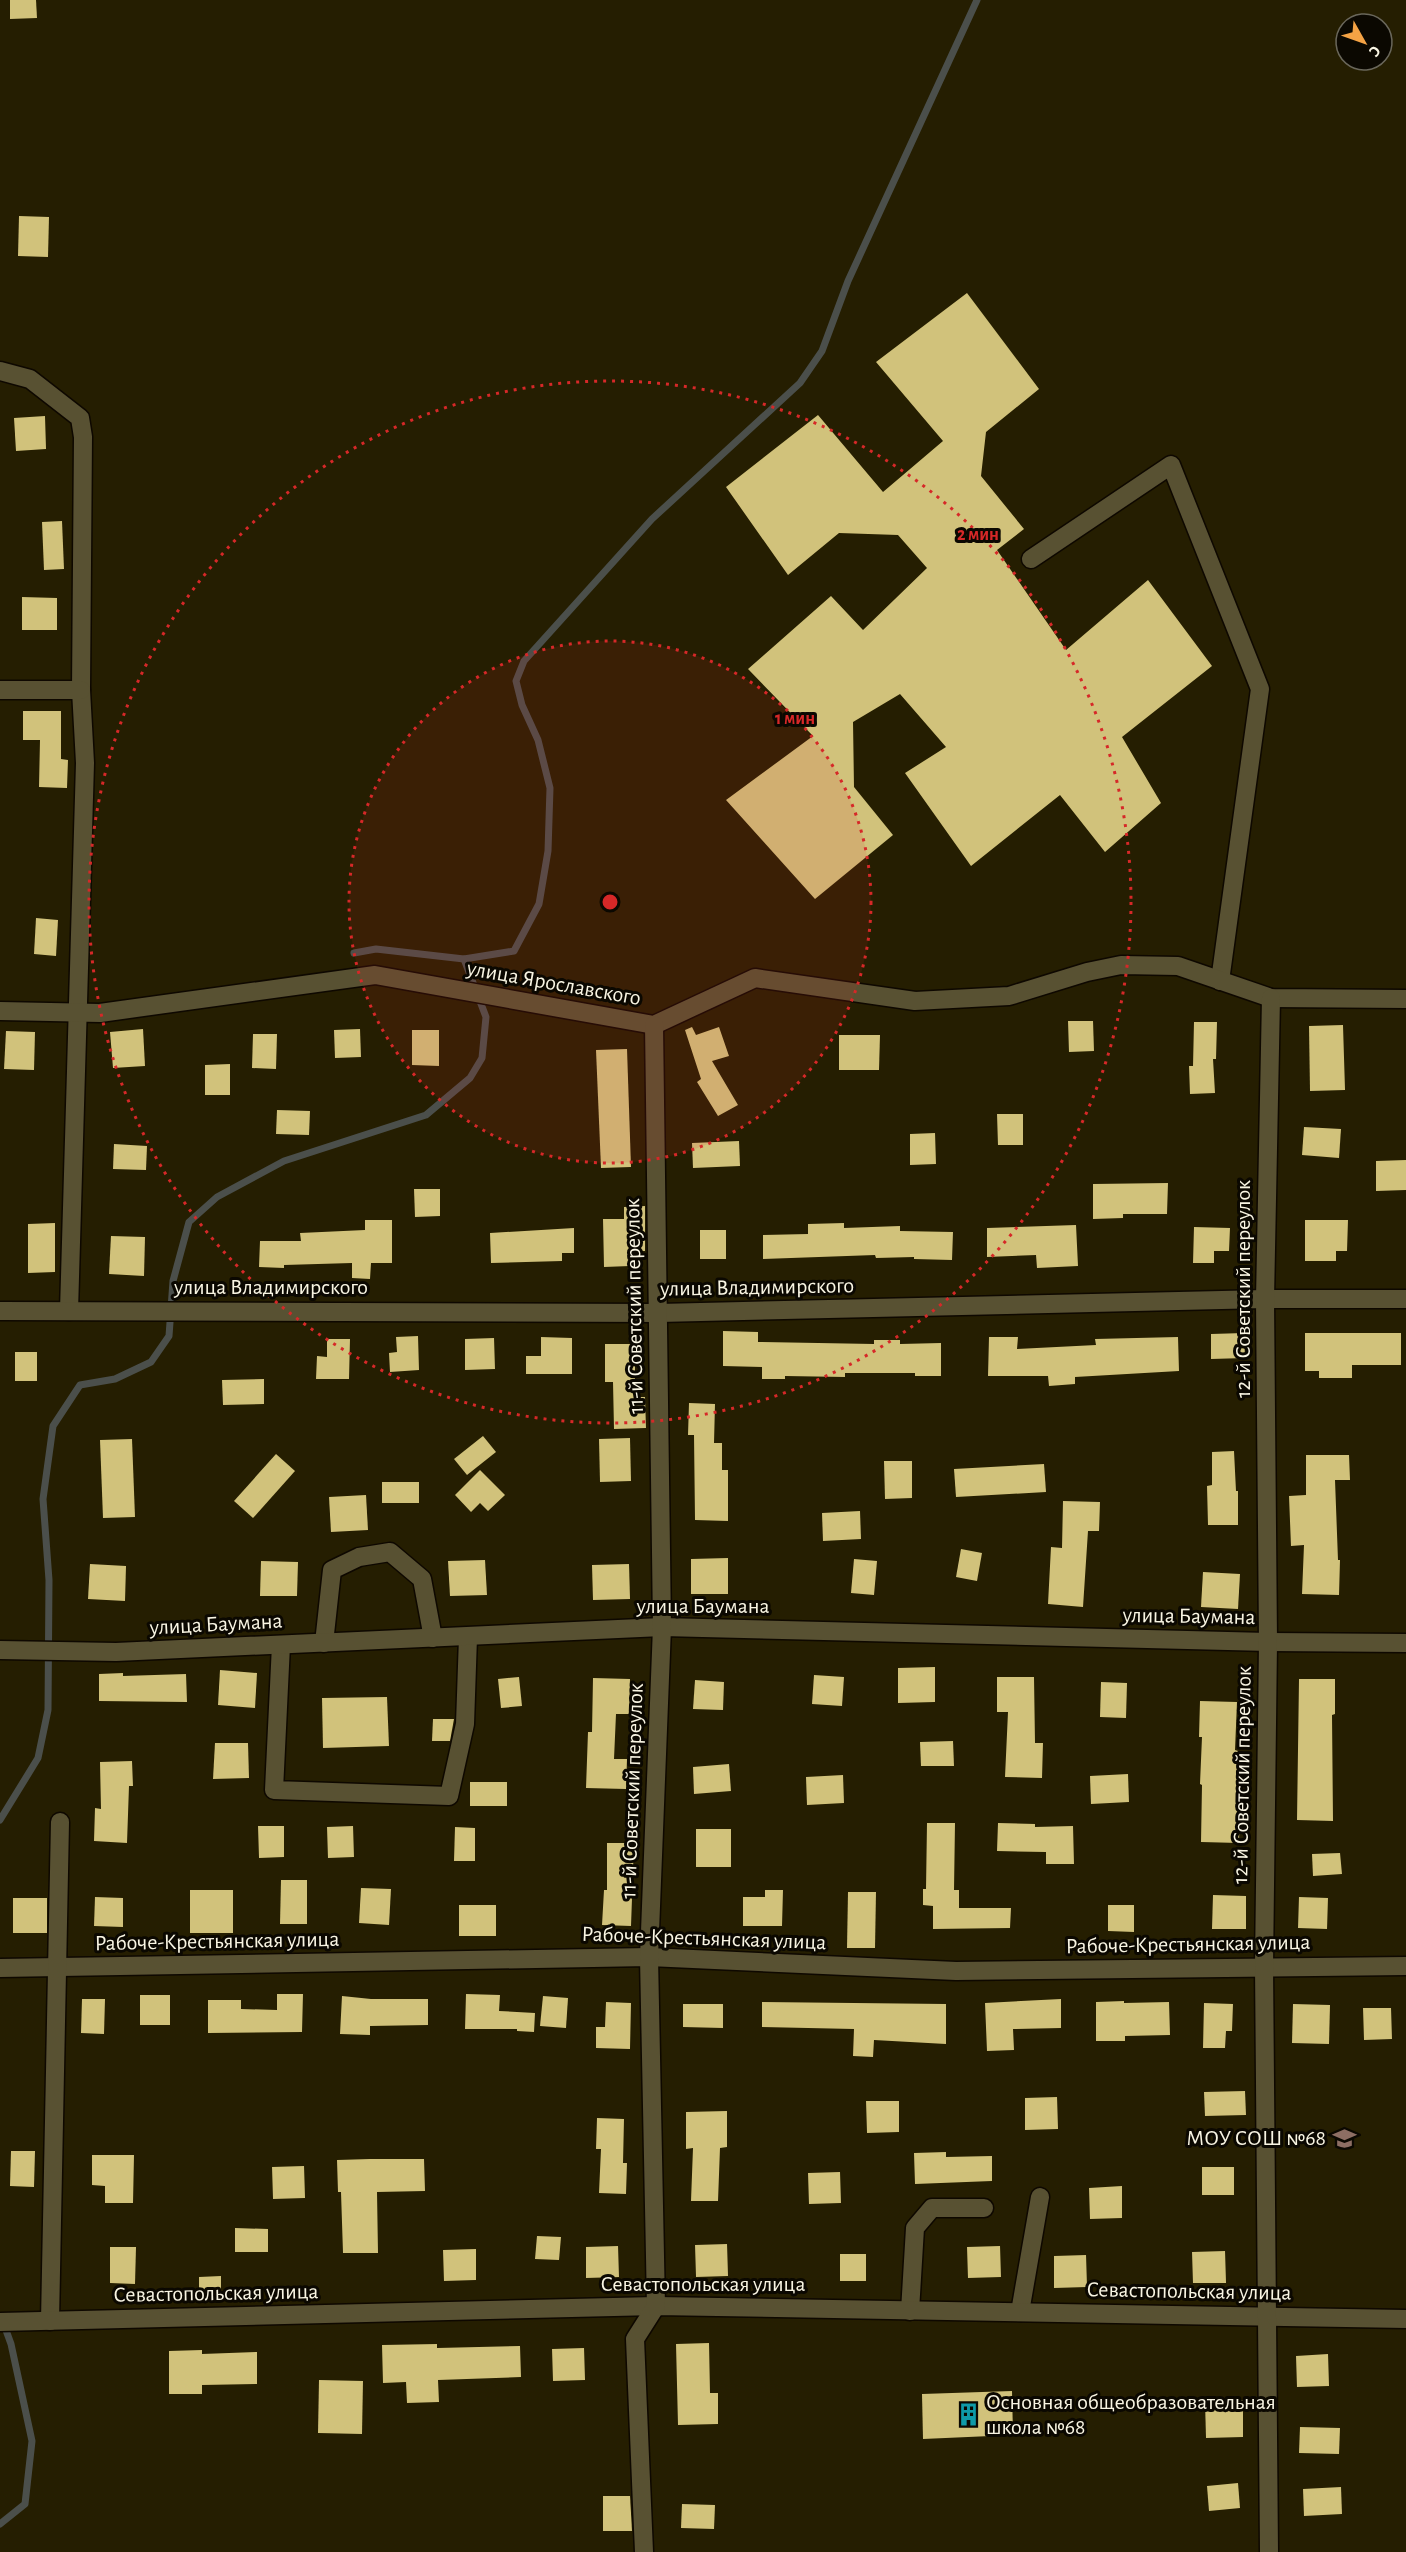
<svg xmlns="http://www.w3.org/2000/svg" width="1406" height="2552" font-family="'Alegreya Sans',sans-serif">
	<style>
		.lines { fill: none; stroke-linecap: round; stroke-linejoin: round }
		.stream { stroke: #4b4f4b; stroke-width: 7 }
		.building { fill: #d1c27b }
		.minor-casing { stroke: #0e0800; stroke-width: 21 }
		.minor { stroke: #585132; stroke-width: 18 }
		.ring { fill: none; stroke: #d62828; stroke-width: 3; stroke-dasharray: 3 6 }
		.labels { text-anchor: middle; dominant-baseline: central; stroke-width: 6; stroke-linejoin: round; paint-order: stroke }
		.street-label { font-size: 22px; fill: #f9f5e3; stroke: #0b0801 }
		.poi-label { font-size: 22px; fill: #f9f5e3; stroke: #0b0801; text-anchor: end }
		.centre { fill: #d62828; stroke: #0b0801; stroke-width: 3 }
		.ring-label { font-size: 18px; text-anchor: middle; font-weight: bold; fill: #d62828; stroke: #0b0801; stroke-width: 6; stroke-linejoin: round; paint-order: stroke }
	</style>
	<rect width="100%" height="100%" fill="#251e01"/>
	<g class="lines">
		<g class="stream">
			<polyline points="354,953 376,949 464,959 514,951 539,904 548,851 550,788 538,740 522,705 516,681 524,661 652,519 800,383 822,351 848,281 977,0"/>
			<polyline points="0,1820 38,1758 48,1710 49,1580 43,1499 53,1426 80,1385 115,1379 151,1362 169,1336 173,1281 189,1222 217,1197 284,1161 426,1115 470,1078 482,1058 486,1017 464,959"/>
			<polyline points="0,2524 25,2504 32,2441 11,2344 3,2322"/>
		</g>
	</g>
	<g class="building">
		<polygon points="10,0 36,0 37,18 10,19"/>
		<polygon points="19,216 49,217 48,257 18,256"/>
		<polygon points="967,293 1039,389 986,432 981,476 1024,529 997,550 1066,650 1148,580 1212,666 1122,737 1161,803 1105,852 1060,795 971,866 905,773 946,747 900,694 853,722 854,787 893,835 815,899 726,800 813,736 748,669 831,596 863,630 927,568 898,535 839,533 788,575 726,487 818,415 883,492 943,441 876,362"/>
		<polygon points="45,416 46,449 16,451 14,418"/>
		<polygon points="62,521 64,569 44,570 42,522"/>
		<polygon points="22,597 57,598 57,630 22,630"/>
		<polygon points="23,711 61,711 61,759 68,760 67,788 39,787 40,740 23,740"/>
		<polygon points="36,918 58,920 56,956 34,954"/>
		<polygon points="1068,1021 1093,1021 1094,1051 1069,1052"/>
		<polygon points="1194,1022 1217,1022 1216,1059 1213,1059 1215,1093 1190,1094 1189,1066 1193,1066"/>
		<polygon points="1343,1025 1345,1090 1310,1091 1309,1026"/>
		<polygon points="692,1027 696,1035 719,1027 729,1056 712,1061 738,1105 718,1116 697,1082 701,1079 685,1030"/>
		<polygon points="143,1029 145,1066 113,1068 110,1032"/>
		<polygon points="360,1029 361,1057 335,1058 334,1030"/>
		<polygon points="412,1030 439,1030 439,1066 412,1065"/>
		<polygon points="6,1031 35,1032 34,1070 4,1069"/>
		<polygon points="253,1034 277,1034 276,1069 252,1068"/>
		<polygon points="839,1035 880,1035 879,1070 839,1070"/>
		<polygon points="627,1049 631,1167 601,1168 596,1050"/>
		<polygon points="230,1064 230,1095 205,1095 205,1065"/>
		<polygon points="277,1110 310,1111 309,1135 276,1134"/>
		<polygon points="997,1114 1023,1114 1023,1145 998,1145"/>
		<polygon points="1304,1127 1341,1129 1339,1158 1302,1155"/>
		<polygon points="935,1133 936,1164 910,1165 910,1134"/>
		<polygon points="739,1141 740,1166 693,1168 692,1143"/>
		<polygon points="114,1144 147,1146 146,1170 113,1169"/>
		<polygon points="1406,1160 1406,1190 1376,1191 1376,1161"/>
		<polygon points="1168,1183 1167,1214 1123,1214 1123,1218 1093,1219 1093,1184"/>
		<polygon points="414,1189 440,1189 440,1216 415,1217"/>
		<polygon points="645,1206 645,1251 630,1251 630,1266 604,1267 603,1219 624,1219 624,1207"/>
		<polygon points="365,1220 392,1220 392,1263 371,1263 370,1279 352,1278 352,1263 284,1265 284,1268 259,1267 260,1241 301,1241 300,1233 365,1230"/>
		<polygon points="1305,1220 1348,1220 1347,1251 1336,1251 1336,1261 1305,1261"/>
		<polygon points="55,1223 55,1272 28,1273 28,1224"/>
		<polygon points="844,1223 844,1228 900,1226 900,1231 953,1232 952,1260 914,1259 914,1257 876,1258 875,1255 763,1259 763,1235 808,1234 808,1224"/>
		<polygon points="1076,1225 1078,1266 1037,1268 1036,1255 987,1257 987,1228"/>
		<polygon points="1194,1227 1230,1228 1229,1251 1214,1251 1214,1263 1193,1263"/>
		<polygon points="574,1228 574,1253 562,1253 562,1261 491,1263 490,1233"/>
		<rect x="700" y="1230" width="26" height="29"/>
		<polygon points="111,1236 145,1237 144,1276 109,1274"/>
		<polygon points="723,1331 758,1332 758,1342 874,1344 874,1340 900,1340 900,1344 941,1343 941,1376 915,1376 915,1373 845,1373 845,1377 785,1376 785,1379 762,1379 762,1367 723,1366"/>
		<polygon points="1244,1333 1245,1358 1211,1359 1211,1334"/>
		<polygon points="1305,1333 1401,1333 1401,1365 1352,1365 1352,1378 1319,1378 1319,1371 1305,1371"/>
		<polygon points="418,1336 419,1370 390,1372 389,1353 397,1352 396,1337"/>
		<polygon points="541,1337 572,1338 572,1374 526,1374 526,1356 541,1356"/>
		<polygon points="989,1337 1018,1337 1017,1349 1096,1345 1095,1339 1178,1337 1179,1371 1075,1377 1075,1384 1049,1386 1048,1376 988,1376"/>
		<polygon points="494,1338 495,1369 465,1370 465,1339"/>
		<polygon points="327,1339 350,1339 349,1379 316,1379 317,1356 327,1357"/>
		<polygon points="605,1344 635,1344 635,1397 645,1397 646,1428 614,1429 613,1382 605,1382"/>
		<rect x="15" y="1352" width="22" height="29"/>
		<polygon points="264,1379 264,1404 223,1405 222,1380"/>
		<polygon points="689,1403 715,1404 714,1443 722,1443 722,1470 728,1470 728,1521 695,1520 694,1435 688,1435"/>
		<polygon points="483,1436 496,1452 467,1475 454,1459"/>
		<polygon points="630,1438 631,1481 600,1482 599,1439"/>
		<polygon points="132,1439 135,1517 103,1518 100,1440"/>
		<polygon points="1234,1451 1236,1491 1238,1491 1238,1525 1208,1525 1207,1486 1212,1485 1212,1452"/>
		<polygon points="276,1454 295,1471 253,1518 234,1501"/>
		<polygon points="1306,1455 1349,1455 1350,1480 1335,1480 1338,1560 1340,1560 1339,1595 1302,1594 1304,1545 1291,1546 1289,1496 1306,1495"/>
		<polygon points="884,1461 912,1461 912,1498 885,1499"/>
		<polygon points="1044,1464 1046,1492 956,1497 954,1469"/>
		<polygon points="480,1470 505,1495 488,1511 480,1503 471,1512 455,1495"/>
		<rect x="382" y="1482" width="37" height="21"/>
		<polygon points="366,1495 368,1530 331,1532 329,1497"/>
		<polygon points="1063,1501 1100,1502 1099,1531 1088,1531 1083,1607 1048,1604 1051,1547 1062,1548"/>
		<polygon points="860,1511 861,1539 823,1541 822,1513"/>
		<polygon points="961,1549 982,1553 977,1581 956,1577"/>
		<polygon points="728,1558 728,1594 691,1594 691,1559"/>
		<polygon points="854,1559 877,1561 874,1595 851,1593"/>
		<polygon points="485,1560 487,1595 450,1596 448,1561"/>
		<polygon points="261,1561 298,1562 297,1596 260,1596"/>
		<polygon points="90,1564 126,1566 125,1601 88,1599"/>
		<polygon points="629,1564 630,1599 593,1600 592,1565"/>
		<polygon points="1203,1572 1240,1574 1238,1609 1201,1607"/>
		<polygon points="935,1667 935,1702 898,1703 898,1668"/>
		<polygon points="220,1670 257,1673 255,1708 218,1705"/>
		<polygon points="123,1673 123,1676 186,1674 187,1702 99,1701 99,1674"/>
		<polygon points="814,1675 844,1677 842,1706 812,1704"/>
		<polygon points="519,1677 522,1706 501,1708 498,1679"/>
		<polygon points="997,1677 1034,1677 1035,1743 1043,1743 1042,1778 1005,1777 1008,1712 997,1712"/>
		<polygon points="593,1678 630,1679 629,1714 616,1714 614,1759 627,1759 626,1789 586,1788 588,1732 592,1732"/>
		<polygon points="1299,1679 1335,1679 1335,1714 1332,1715 1333,1821 1297,1820"/>
		<polygon points="695,1680 724,1682 723,1710 693,1709"/>
		<polygon points="1101,1682 1127,1683 1126,1718 1100,1717"/>
		<polygon points="387,1697 389,1746 323,1748 322,1698"/>
		<polygon points="1200,1701 1237,1702 1235,1750 1238,1751 1237,1800 1240,1800 1239,1843 1201,1842 1202,1785 1200,1784 1202,1737 1199,1737"/>
		<polygon points="433,1719 454,1719 450,1741 432,1741"/>
		<polygon points="953,1741 954,1766 921,1766 920,1742"/>
		<polygon points="215,1743 248,1743 249,1778 213,1779"/>
		<polygon points="132,1761 133,1786 129,1786 127,1843 94,1841 95,1808 101,1809 100,1762"/>
		<polygon points="729,1764 731,1791 694,1794 693,1767"/>
		<polygon points="1128,1774 1129,1802 1091,1804 1090,1776"/>
		<polygon points="843,1775 844,1803 807,1805 806,1777"/>
		<rect x="470" y="1782" width="37" height="24"/>
		<polygon points="927,1823 955,1823 954,1890 959,1890 959,1908 1011,1908 1010,1928 933,1929 933,1906 923,1905 923,1889 926,1889"/>
		<polygon points="998,1823 1035,1824 1035,1827 1073,1826 1074,1864 1046,1864 1046,1852 997,1851"/>
		<polygon points="258,1826 284,1826 284,1857 259,1858"/>
		<polygon points="353,1826 354,1857 328,1858 327,1827"/>
		<polygon points="455,1827 475,1828 475,1861 454,1861"/>
		<rect x="696" y="1829" width="35" height="38"/>
		<polygon points="607,1843 634,1843 631,1926 602,1925 604,1890 607,1890"/>
		<polygon points="1340,1853 1342,1874 1313,1876 1312,1854"/>
		<polygon points="281,1880 307,1880 307,1924 280,1924"/>
		<polygon points="361,1888 391,1889 389,1925 359,1923"/>
		<rect x="190" y="1890" width="43" height="43"/>
		<polygon points="765,1890 783,1890 782,1926 743,1926 743,1897 765,1897"/>
		<polygon points="848,1892 876,1892 875,1948 847,1948"/>
		<polygon points="1213,1895 1246,1896 1246,1929 1212,1929"/>
		<polygon points="95,1897 123,1898 123,1927 94,1926"/>
		<polygon points="1299,1897 1328,1898 1327,1929 1298,1928"/>
		<rect x="13" y="1898" width="34" height="35"/>
		<rect x="459" y="1905" width="37" height="31"/>
		<polygon points="1108,1905 1134,1905 1134,1932 1108,1931"/>
		<polygon points="277,1994 303,1994 302,2032 208,2033 208,2000 241,2000 241,2009 277,2010"/>
		<polygon points="466,1994 500,1995 499,2011 535,2013 534,2032 517,2031 517,2029 465,2029"/>
		<rect x="140" y="1995" width="30" height="30"/>
		<polygon points="342,1996 371,1999 428,1999 428,2025 370,2026 370,2035 340,2034"/>
		<polygon points="543,1996 568,1998 566,2028 540,2026"/>
		<polygon points="82,1999 105,1999 104,2034 81,2033"/>
		<polygon points="1061,1999 1061,2028 1013,2029 1014,2050 987,2051 985,2003"/>
		<polygon points="1124,2001 1124,2003 1169,2002 1170,2035 1125,2036 1125,2041 1096,2041 1096,2002"/>
		<polygon points="606,2002 631,2003 630,2049 596,2048 596,2027 605,2027"/>
		<polygon points="762,2002 946,2004 946,2044 874,2040 873,2057 853,2056 854,2029 762,2027"/>
		<polygon points="1204,2003 1233,2004 1232,2031 1226,2031 1225,2048 1203,2048"/>
		<polygon points="683,2004 723,2004 723,2028 683,2027"/>
		<polygon points="1293,2004 1330,2005 1329,2044 1292,2043"/>
		<polygon points="1363,2008 1391,2008 1392,2039 1364,2040"/>
		<polygon points="1245,2091 1246,2115 1205,2116 1204,2092"/>
		<polygon points="1057,2097 1058,2129 1025,2130 1025,2098"/>
		<polygon points="866,2101 899,2101 899,2132 867,2133"/>
		<polygon points="727,2111 727,2147 720,2148 718,2201 691,2201 693,2148 686,2149 686,2112"/>
		<polygon points="597,2118 624,2119 623,2163 627,2163 626,2194 599,2193 601,2149 596,2149"/>
		<polygon points="11,2151 35,2151 34,2187 10,2186"/>
		<polygon points="946,2152 946,2157 992,2156 992,2181 915,2184 914,2153"/>
		<polygon points="92,2155 134,2155 133,2203 105,2203 105,2186 92,2185"/>
		<polygon points="370,2159 424,2159 425,2191 377,2192 378,2253 343,2253 341,2192 338,2192 337,2160"/>
		<polygon points="304,2166 305,2198 273,2199 272,2167"/>
		<rect x="1202" y="2167" width="32" height="28"/>
		<polygon points="840,2172 841,2203 809,2204 808,2173"/>
		<polygon points="1122,2186 1122,2218 1090,2219 1089,2188"/>
		<polygon points="235,2228 268,2229 268,2252 235,2252"/>
		<polygon points="537,2236 561,2237 559,2260 535,2259"/>
		<polygon points="727,2244 728,2276 696,2277 695,2245"/>
		<polygon points="618,2246 619,2277 586,2278 586,2247"/>
		<polygon points="1000,2246 1001,2277 968,2278 967,2247"/>
		<polygon points="110,2247 136,2247 135,2284 110,2283"/>
		<polygon points="476,2249 476,2280 444,2281 443,2250"/>
		<polygon points="1225,2251 1226,2283 1193,2283 1192,2252"/>
		<rect x="840" y="2254" width="26" height="27"/>
		<polygon points="1086,2255 1087,2287 1054,2288 1054,2256"/>
		<polygon points="221,2276 221,2298 199,2298 199,2277"/>
		<polygon points="709,2343 710,2393 718,2393 718,2424 678,2425 676,2344"/>
		<polygon points="437,2344 437,2348 520,2346 521,2377 438,2380 439,2402 407,2403 406,2382 383,2383 382,2345"/>
		<polygon points="584,2348 585,2380 553,2381 552,2349"/>
		<polygon points="202,2350 202,2354 257,2352 257,2384 202,2385 202,2394 169,2394 169,2351"/>
		<polygon points="1328,2354 1329,2386 1297,2387 1296,2356"/>
		<polygon points="319,2380 363,2381 362,2434 318,2433"/>
		<polygon points="1012,2391 1013,2435 923,2439 922,2394"/>
		<polygon points="1243,2400 1243,2437 1206,2438 1205,2401"/>
		<polygon points="1300,2427 1340,2428 1339,2454 1299,2453"/>
		<polygon points="1238,2483 1240,2508 1209,2511 1207,2486"/>
		<polygon points="1341,2487 1342,2514 1304,2516 1303,2489"/>
		<polygon points="603,2496 630,2496 632,2531 603,2531"/>
		<polygon points="682,2504 715,2505 714,2529 681,2528"/>
	</g>
	<g class="lines">
		<defs>
			<g id="minor">
				<polyline points="0,371 30,379 80,418 83,437 81,690 85,763 69,1311"/>
				<polyline points="1031,559 1171,465 1260,689 1220,981"/>
				<polyline points="0,690 81,690"/>
				<polyline points="0,1011 100,1013 375,975 654,1025 755,978 915,1001 1009,996 1087,972 1121,965 1178,966 1271,998 1406,999"/>
				<polyline points="0,1311 659,1313 1265,1299 1406,1299"/>
				<polyline points="324,1643 332,1570 359,1557 390,1552 422,1579 433,1638"/>
				<polyline points="281,1645 274,1790 449,1796 465,1724 468,1637"/>
				<polyline points="0,1650 116,1652 662,1627 1268,1642 1406,1643"/>
				<polyline points="0,1968 649,1957 956,1971 1406,1966"/>
				<polyline points="910,2311 915,2228 932,2208 984,2208"/>
				<polyline points="1020,2312 1040,2197"/>
				<polyline points="50,2321 60,1822"/>
				<polyline points="0,2322 656,2306 1406,2319"/>
				<polyline points="644,2552 635,2339 656,2306 649,1957 662,1627 654,1025"/>
				<polyline points="1269,2552 1264,1966 1268,1642 1265,1299 1271,998"/>
			</g>
		</defs>
		<use href="#minor" class="minor-casing"/>
		<use href="#minor" class="minor"/>
	</g>
	<circle cx="610" cy="902" r="261" fill="#d62828" fill-opacity=".12"/>
	<g class="ring">
		<circle cx="610" cy="902" r="261"/>
		<circle cx="610" cy="902" r="521"/>
	</g>
	<defs>
		<symbol id="school-bare" viewBox="-9 -9 18 18"><path d="M0-5L7-2L0 1L-7-2ZM-4 1L0 2.5L4 1V4Q0 6-4 4Z" fill="#8d6e63" stroke="#0b0801" stroke-width="2.5" paint-order="stroke"/></symbol>
		<symbol id="building-bare" viewBox="-9 -9 18 18"><path d="M-4-6H4V6H1V3H-1V6H-4ZM-2.5-4.3h1.7v1.8h-1.7ZM.8-4.3h1.7v1.8H.8ZM-2.5-1h1.7V.8h-1.7ZM.8-1h1.7V.8H.8Z" fill="#0f9aa8" stroke="#0b0801" stroke-width="2.5" paint-order="stroke"/></symbol>
	</defs>
	<g fill-rule="evenodd">
		<use href="#school-bare" x="1328" y="2122" width="33" height="33"/>
		<use href="#building-bare" x="952" y="2398" width="33" height="33"/>
	</g>
	<g class="labels">
		<g class="street-label">
			<text transform="translate(554 983) rotate(10)">улица Ярославского</text>
			<text x="271" y="1287">улица Владимирского</text>
			<text transform="translate(757 1287) rotate(-1)">улица Владимирского</text>
			<text transform="translate(1243 1289) rotate(-90)">12-й Советский переулок</text>
			<text transform="translate(634 1306) rotate(-91)">11-й Советский переулок</text>
			<text x="703" y="1606">улица Баумана</text>
			<text transform="translate(1189 1616) rotate(1)">улица Баумана</text>
			<text transform="translate(216 1624) rotate(-3)">улица Баумана</text>
			<text transform="translate(1242 1775) rotate(-89)">12-й Советский переулок</text>
			<text transform="translate(632 1791) rotate(-88)">11-й Советский переулок</text>
			<text transform="translate(704 1938) rotate(2)">Рабоче-Крестьянская улица</text>
			<text transform="translate(217 1941) rotate(-1)">Рабоче-Крестьянская улица</text>
			<text transform="translate(1188 1944) rotate(-1)">Рабоче-Крестьянская улица</text>
			<text x="703" y="2284">Севастопольская улица</text>
			<text transform="translate(1189 2291) rotate(1)">Севастопольская улица</text>
			<text transform="translate(216 2293) rotate(-1)">Севастопольская улица</text>
		</g>
		<g class="poi-label">
			<text x="1326" y="2138">МОУ СОШ №68</text>
			<text x="986" y="2402" text-anchor="start">Основная общеобразовательная<tspan x="986" dy="25">школа №68</tspan></text>
		</g>
	</g>
	<circle cx="610" cy="902" r="9" class="centre"/>
	<g class="ring-label">
		<text x="978" y="540">2 мин</text>
		<text x="795" y="724">1 мин</text>
	</g>
	<g transform="translate(1364 42) rotate(130)"><circle r="28" fill="#0b0801" stroke="#6a675b" stroke-width="1.5"/>
	<path d="M0-4.5L10 22L0 15L-10 22Z" fill="#f5a345"/>
	<text y="-9" font-size="16" font-weight="bold" text-anchor="middle" fill="#f9f5e3">С</text>
	</g>
</svg>
